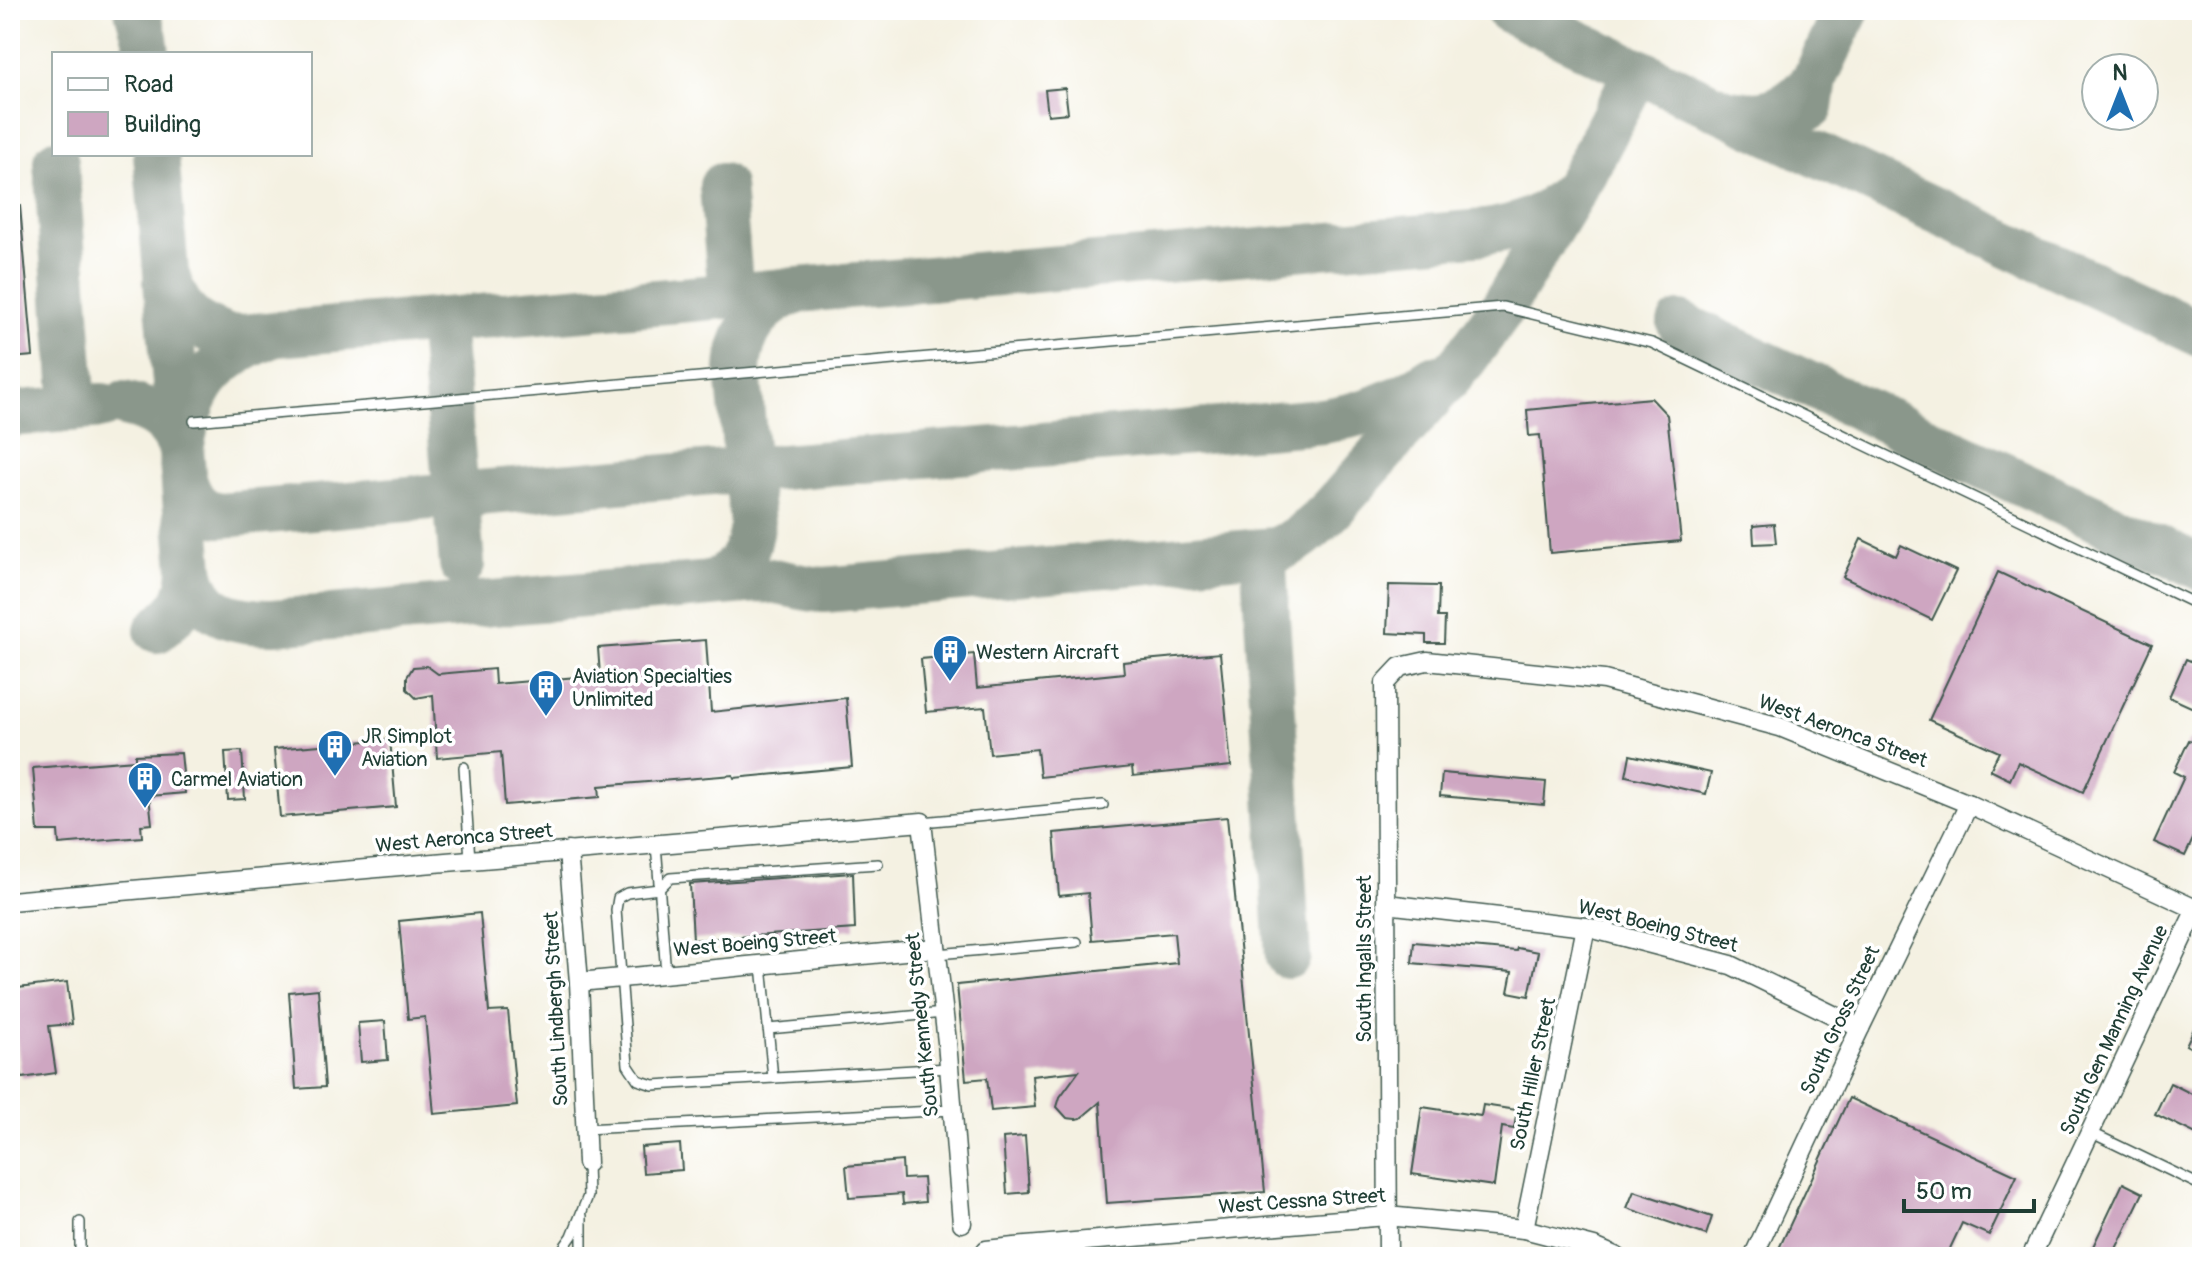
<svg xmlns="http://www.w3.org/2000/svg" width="2212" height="1267" font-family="Pangolin,sans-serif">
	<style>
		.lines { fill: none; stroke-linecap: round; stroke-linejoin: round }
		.taxiway { stroke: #8a978b; stroke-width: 46 }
		.building { fill: #cea6c1 }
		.lane-casing { stroke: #3f584e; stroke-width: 12 }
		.street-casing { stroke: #3f584e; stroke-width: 21 }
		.lane { stroke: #fff; stroke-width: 9 }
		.street { stroke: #fff; stroke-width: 18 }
		.labels { text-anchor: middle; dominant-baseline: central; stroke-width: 7; stroke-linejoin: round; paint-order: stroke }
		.poi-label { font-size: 20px; fill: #1f3d34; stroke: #fff; text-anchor: start }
		.street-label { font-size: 20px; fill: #1f3d34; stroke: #fff }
	</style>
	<rect width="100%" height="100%" fill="#fff"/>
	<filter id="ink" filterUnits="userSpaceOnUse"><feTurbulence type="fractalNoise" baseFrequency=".0125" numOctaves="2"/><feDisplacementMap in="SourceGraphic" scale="16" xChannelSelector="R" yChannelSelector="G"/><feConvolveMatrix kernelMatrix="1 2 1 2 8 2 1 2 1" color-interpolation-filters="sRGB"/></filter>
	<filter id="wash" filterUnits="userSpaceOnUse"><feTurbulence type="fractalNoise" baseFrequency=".006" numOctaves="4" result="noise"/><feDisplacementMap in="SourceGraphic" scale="32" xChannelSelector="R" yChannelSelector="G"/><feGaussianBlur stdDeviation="1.8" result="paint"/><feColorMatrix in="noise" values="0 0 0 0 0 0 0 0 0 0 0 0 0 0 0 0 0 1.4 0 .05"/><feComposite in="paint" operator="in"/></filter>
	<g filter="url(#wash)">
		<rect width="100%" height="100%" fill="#f4f1e2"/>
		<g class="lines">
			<g class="taxiway">
				<polyline points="137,10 145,38 147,54"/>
				<polyline points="1508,10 2202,335"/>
				<polyline points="1811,107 1815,78 1847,10"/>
				<path d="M1728,112C1767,119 1792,109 1815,78"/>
				<path d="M156,154L166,273C178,312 191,325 230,338L1485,232C1516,228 1545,218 1568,195"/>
				<polyline points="56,162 74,408"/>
				<polyline points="722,186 731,296"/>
				<path d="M166,282L181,450C191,389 210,360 268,337"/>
				<polyline points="441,320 462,564"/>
				<polyline points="1680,324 2202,568"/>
				<path d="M124,404C152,410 171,422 181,450L191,569C199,615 233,622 274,622L757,580C780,580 801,589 824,590L1275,550C1299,542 1314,526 1332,509L1464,360L1503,307L1587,168L1637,71"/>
				<polyline points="10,414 102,406"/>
				<path d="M183,476C189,497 197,512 220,515L1323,421C1363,415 1400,402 1433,378"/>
				<polyline points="1263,552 1288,956"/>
				<path d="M710,584C737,573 749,553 752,525L738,370C740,332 761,301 799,291"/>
				<path d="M157,630C181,610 189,601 191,569"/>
			</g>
		</g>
		<g id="blocks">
			<g class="building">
				<polygon points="1065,88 1068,113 1048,115 1045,90"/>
				<polygon points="20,206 33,356 10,358 10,207"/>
				<polygon points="1651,398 1667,415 1681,541 1550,553 1540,435 1529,436 1527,410"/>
				<polygon points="1774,524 1776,543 1754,544 1753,526"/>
				<polygon points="1861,539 1896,556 1901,545 1956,571 1932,620 1843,577"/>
				<polygon points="1998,572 2152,644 2083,792 2018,762 2010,780 1990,770 1999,752 1929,720"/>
				<polygon points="1389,585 1439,586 1438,617 1445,617 1444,643 1426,643 1426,635 1387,633"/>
				<polygon points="706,640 711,712 846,698 852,767 734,778 733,775 599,786 600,797 505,805 501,752 437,758 433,695 416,698 407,689 407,677 413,667 427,666 438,674 494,669 495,684 600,675 598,648"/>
				<polygon points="1220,653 1231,766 1133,776 1132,767 1040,777 1037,749 990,754 985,707 926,712 921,659 974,654 977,688 1124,673 1123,662"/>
				<polygon points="2186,659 2202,666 2202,712 2169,697"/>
				<polygon points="390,739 396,807 280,817 274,749"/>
				<polygon points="2189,740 2202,746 2202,820 2185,856 2154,842 2184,777 2174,772"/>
				<polygon points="242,751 245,799 228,800 225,752"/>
				<polygon points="181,753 185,793 149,796 152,824 141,825 142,837 59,844 58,831 38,831 33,768 135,760 135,755"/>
				<polygon points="1630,755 1711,773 1706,794 1626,776"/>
				<polygon points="1442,773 1546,782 1544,805 1440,796"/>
				<polygon points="1227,817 1265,1192 1107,1203 1100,1102 1081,1118 1076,1119 1067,1118 1057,1107 1060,1097 1079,1071 1032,1076 1035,1107 991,1111 987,1078 966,1080 957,985 1177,963 1174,933 1092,940 1088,893 1059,896 1054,833"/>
				<polygon points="853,873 855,929 693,940 690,884"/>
				<polygon points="480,913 489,1012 508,1011 517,1106 434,1114 425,1017 408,1019 399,921"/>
				<polygon points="1414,942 1516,951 1517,948 1538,952 1529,996 1508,992 1512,972 1412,963"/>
				<polygon points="67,982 72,1024 49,1026 56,1073 22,1078 15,1031 10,1031 10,989"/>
				<polygon points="318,989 325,1087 296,1089 289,992"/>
				<polygon points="2202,1012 2202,1054 2186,1045"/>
				<polygon points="385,1021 388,1060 361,1062 358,1023"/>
				<polygon points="2170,1083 2202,1099 2202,1137 2155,1114"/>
				<polygon points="1849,1098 2017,1176 1989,1235 1962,1223 1946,1257 1830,1257 1816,1250 1813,1257 1775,1257"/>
				<polygon points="1483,1105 1517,1110 1514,1129 1502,1127 1494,1186 1412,1174 1422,1107 1481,1116"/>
				<polygon points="1025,1136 1029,1192 1007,1194 1003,1138"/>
				<polygon points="680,1144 682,1170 643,1173 641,1147"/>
				<polygon points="902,1161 903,1179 923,1178 925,1202 903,1204 902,1194 849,1198 846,1166"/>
				<polygon points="2123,1183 2143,1193 2112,1257 2088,1257"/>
				<polygon points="1634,1191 1712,1217 1706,1235 1627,1208"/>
			</g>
		</g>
	</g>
	<g filter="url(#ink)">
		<use href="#blocks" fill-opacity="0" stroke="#3f584e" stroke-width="2"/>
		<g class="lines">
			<defs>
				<g id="lane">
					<polyline points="194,421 1503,307 1652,343 2202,607"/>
					<polyline points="464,767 470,860"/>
					<polyline points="922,822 1103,805"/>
					<polyline points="656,844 666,974"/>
					<polyline points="878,864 670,878 659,889 627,893 618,898 616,910 628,1065 638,1080 653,1085 949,1068"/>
					<polyline points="937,954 1077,942"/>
					<polyline points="762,965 773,1078"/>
					<polyline points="768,1029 944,1013"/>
					<polyline points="585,1129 953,1110"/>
					<polyline points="2090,1132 2202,1186"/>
					<polyline points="80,1257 80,1222"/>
					<polyline points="557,1257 572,1236 588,1196 587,1163"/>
					<polyline points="582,1257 582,1216"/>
				</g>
				<g id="street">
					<polyline points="568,851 579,982 587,1163"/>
					<polyline points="10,901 422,864 922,822 947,1042 962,1223"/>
					<polyline points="1386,904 1586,927 1731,965 1860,1028"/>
					<polyline points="579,982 936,948"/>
					<polyline points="1524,1229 1586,927"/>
					<polyline points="981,1257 986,1250 1014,1247 1387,1216 1524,1229 1594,1247 1617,1257"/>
					<polyline points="1388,1257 1385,683 1400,667 1427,661 1604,680 1780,727 1969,804 2202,912"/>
					<polyline points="1753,1257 1860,1028 1969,804"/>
					<polyline points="2031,1257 2196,909"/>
				</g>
			</defs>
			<use href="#lane" class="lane-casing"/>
			<use href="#street" class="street-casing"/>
			<use href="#lane" class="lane"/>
			<use href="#street" class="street"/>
		</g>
	</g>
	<defs>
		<symbol id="building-pin" viewBox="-11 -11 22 30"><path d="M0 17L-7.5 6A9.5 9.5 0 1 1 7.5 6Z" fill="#1f6fb2" stroke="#fff"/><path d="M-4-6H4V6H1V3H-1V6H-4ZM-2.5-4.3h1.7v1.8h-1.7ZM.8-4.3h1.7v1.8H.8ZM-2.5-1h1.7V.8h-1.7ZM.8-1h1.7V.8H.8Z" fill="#fff"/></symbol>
	</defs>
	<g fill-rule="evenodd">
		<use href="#building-pin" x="930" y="632" width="40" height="54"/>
		<use href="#building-pin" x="526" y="667" width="40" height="54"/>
		<use href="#building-pin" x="315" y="727" width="40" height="54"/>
		<use href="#building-pin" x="125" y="759" width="40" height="54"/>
	</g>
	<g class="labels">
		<g class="poi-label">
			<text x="976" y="652">Western Aircraft</text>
			<text x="572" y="676">Aviation Specialties<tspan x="572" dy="23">Unlimited</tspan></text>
			<text x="361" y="736">JR Simplot<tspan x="361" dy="23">Aviation</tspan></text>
			<text x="171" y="779">Carmel Aviation</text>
		</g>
		<g class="street-label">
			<text transform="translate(1843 731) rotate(20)">West Aeronca Street</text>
			<text transform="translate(464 838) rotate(-5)">West Aeronca Street</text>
			<text transform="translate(1658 926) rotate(14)">West Boeing Street</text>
			<text transform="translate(755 943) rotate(-5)">West Boeing Street</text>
			<text transform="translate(1364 959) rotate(-90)">South Ingalls Street</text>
			<text transform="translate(556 1009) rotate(-93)">South Lindbergh Street</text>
			<text transform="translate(1840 1020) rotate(-65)">South Gross Street</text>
			<text transform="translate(922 1025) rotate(-96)">South Kennedy Street</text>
			<text transform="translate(2114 1030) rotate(-65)">South Gen Manning Avenue</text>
			<text transform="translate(1533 1074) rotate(-78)">South Hiller Street</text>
			<text transform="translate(1302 1201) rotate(-4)">West Cessna Street</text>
		</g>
	</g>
	<rect width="2212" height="1267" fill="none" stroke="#fff" stroke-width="40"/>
	<rect x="52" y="52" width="260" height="104" fill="#ffffff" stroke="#a5b1ae" stroke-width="2"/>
	<rect x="68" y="78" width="40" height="12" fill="#ffffff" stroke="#a5b1ae" stroke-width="2"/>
	<text x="124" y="92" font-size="24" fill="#1f3d34">Road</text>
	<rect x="68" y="112" width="40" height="24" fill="#cea6c1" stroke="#a5b1ae" stroke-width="2"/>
	<text x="124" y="132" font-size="24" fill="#1f3d34">Building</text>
	<g transform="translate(2120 92)"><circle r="38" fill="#ffffff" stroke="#a5b1ae" stroke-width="2"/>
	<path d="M0-6L14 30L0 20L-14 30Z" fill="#1f6fb2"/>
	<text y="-12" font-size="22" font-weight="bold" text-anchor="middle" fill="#1f3d34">N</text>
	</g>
	<path d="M1904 1199v12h130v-12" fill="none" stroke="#1f3d34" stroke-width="4"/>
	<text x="1916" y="1199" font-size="24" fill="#1f3d34" stroke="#ffffff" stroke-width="6" paint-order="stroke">50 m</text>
</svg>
